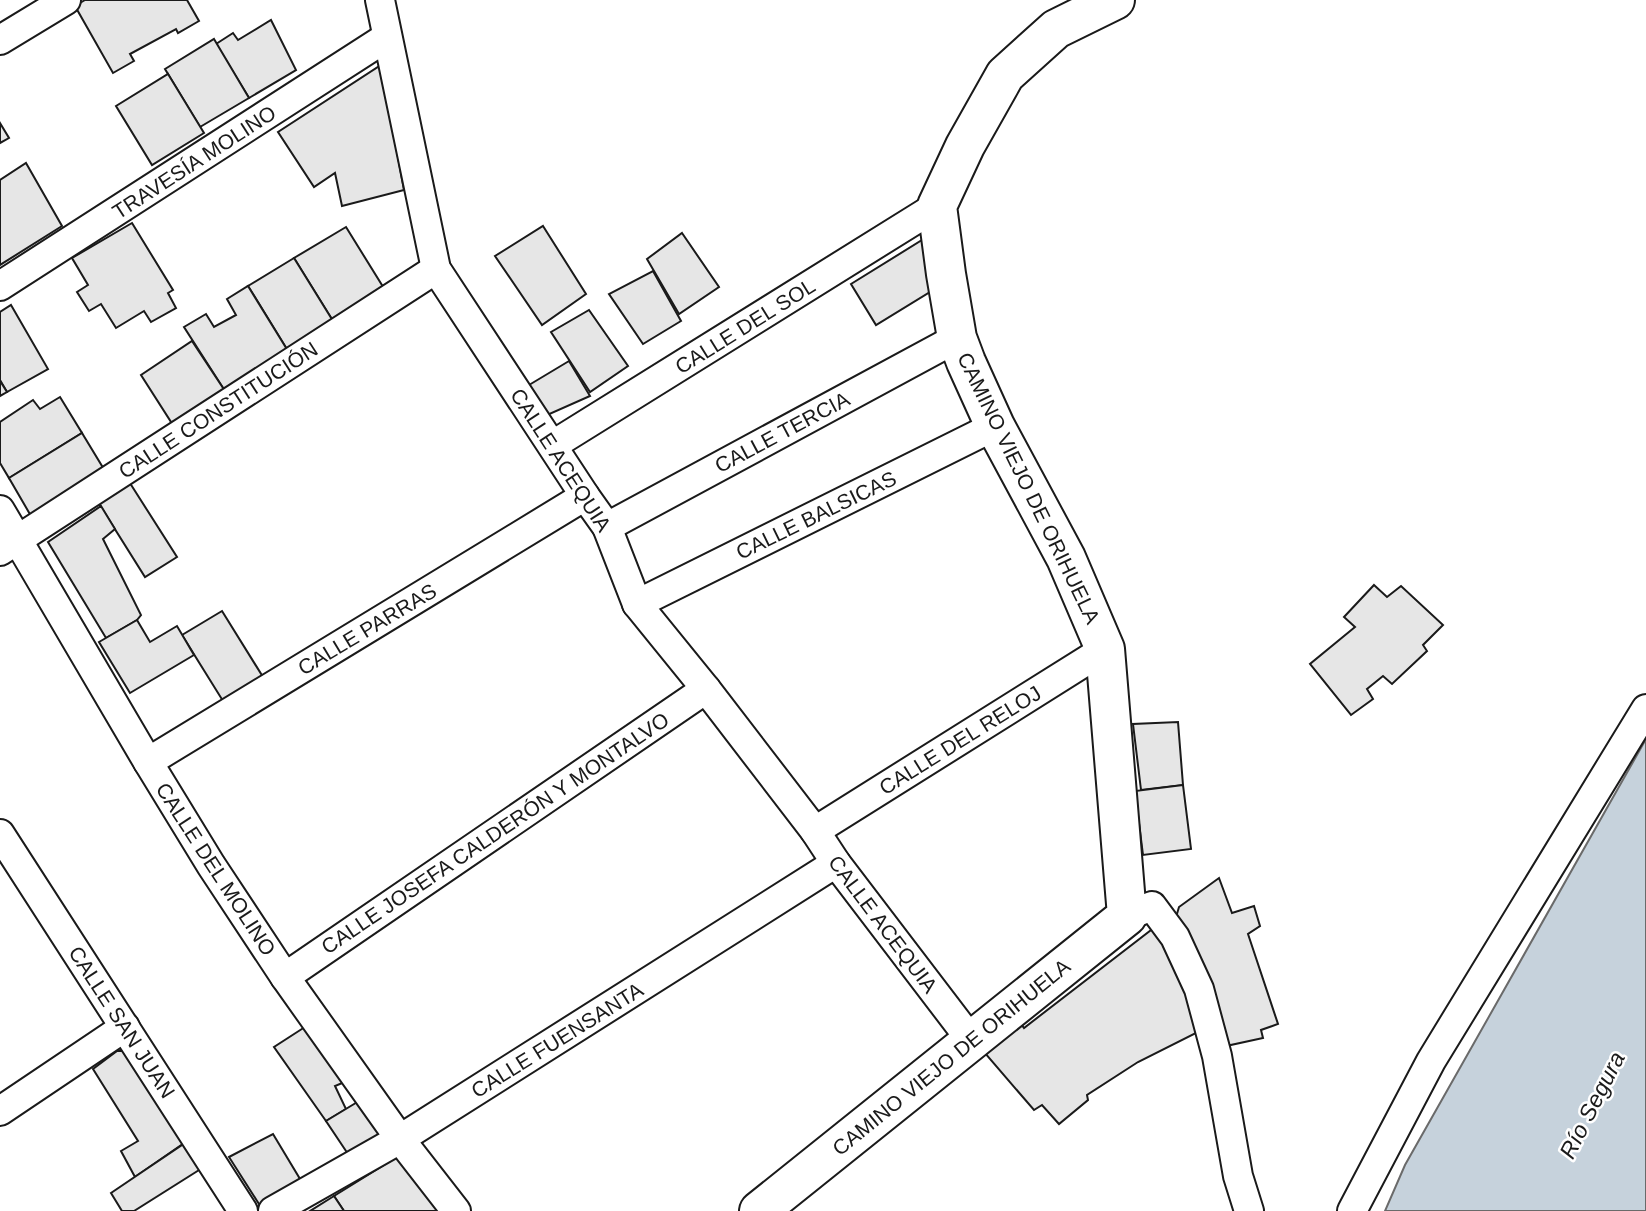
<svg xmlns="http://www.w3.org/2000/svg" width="1646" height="1211" font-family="Helvetica,sans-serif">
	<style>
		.water { fill: #c6d2dc; stroke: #6a6a6a; stroke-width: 2 }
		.building { fill: #e6e6e6; stroke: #1a1a1a; stroke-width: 2 }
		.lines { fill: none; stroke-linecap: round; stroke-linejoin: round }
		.minor-casing { stroke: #1a1a1a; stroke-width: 32 }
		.secondary-casing { stroke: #1a1a1a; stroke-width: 42 }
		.minor { stroke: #fff; stroke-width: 28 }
		.secondary { stroke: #fff; stroke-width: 38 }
		.labels { text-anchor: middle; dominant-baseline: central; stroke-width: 5; stroke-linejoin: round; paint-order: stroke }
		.street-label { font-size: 21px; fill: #1a1a1a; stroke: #fff }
		.water-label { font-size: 23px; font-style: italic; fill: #1a1a1a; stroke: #fff }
	</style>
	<rect width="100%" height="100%" fill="#fff"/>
	<polygon class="water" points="1646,739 1646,1211 1385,1211 1405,1165"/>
	<g class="building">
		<polygon points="85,0 187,0 199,21 178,33 176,29 130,54 134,61 113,73 75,6"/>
		<polygon points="271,20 296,70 249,98 216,44 233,33 238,40"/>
		<polygon points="214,39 249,98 200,127 165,69"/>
		<polygon points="381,65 404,190 342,206 335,173 314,187 278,132"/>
		<polygon points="168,74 204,133 152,165 116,106"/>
		<polygon points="0,123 9,138 0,143"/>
		<polygon points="26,163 62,226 0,265 0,180"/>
		<polygon points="132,223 173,290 168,293 176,308 151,322 144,311 116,328 101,304 89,311 77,292 88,285 72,258"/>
		<polygon points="543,226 586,294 542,325 495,256"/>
		<polygon points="346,227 385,290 333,321 294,258"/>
		<polygon points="682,233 719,287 679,314 647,259"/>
		<polygon points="922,240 938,287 876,325 851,284"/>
		<polygon points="294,258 333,321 288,351 248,286"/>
		<polygon points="653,271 681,321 643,344 609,294"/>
		<polygon points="248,286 288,351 225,391 184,327 206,314 214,327 236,315 227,299"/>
		<polygon points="11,305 48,369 7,392 0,380 0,312"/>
		<polygon points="589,310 628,366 590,392 551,332"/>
		<polygon points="192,341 225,391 173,425 141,375"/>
		<polygon points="569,361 590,396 545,416 529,385"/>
		<polygon points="0,381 7,392 0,396"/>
		<polygon points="60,397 82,433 9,478 0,463 0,422 33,400 40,409"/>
		<polygon points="82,433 105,471 31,516 9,478"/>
		<polygon points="128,480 177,557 145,577 96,499"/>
		<polygon points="101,506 115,529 103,539 141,615 137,620 106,638 48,542"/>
		<polygon points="1374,585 1387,597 1401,586 1443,625 1423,645 1427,651 1392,684 1383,676 1367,689 1373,699 1351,715 1310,664 1355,627 1344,617"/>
		<polygon points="222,611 263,677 223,701 182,635"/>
		<polygon points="137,620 150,642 177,626 194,655 130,693 99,642"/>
		<polygon points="1178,722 1183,785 1141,790 1133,724"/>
		<polygon points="1183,785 1191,849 1143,855 1135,791"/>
		<polygon points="1219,878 1232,913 1254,906 1260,926 1248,934 1278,1024 1261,1030 1263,1038 1226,1046 1174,924 1179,907"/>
		<polygon points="1155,927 1193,991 1202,1030 1138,1062 1087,1095 1088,1100 1059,1124 1042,1105 1034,1110 984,1052 1021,1024 1024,1028"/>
		<polygon points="308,1025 347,1081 335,1086 346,1109 326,1121 274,1047"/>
		<polygon points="117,1051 126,1051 187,1141 135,1177 121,1151 138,1141 93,1069"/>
		<polygon points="364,1098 389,1134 350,1157 326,1121"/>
		<polygon points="273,1134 303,1184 269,1204 259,1204 229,1157"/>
		<polygon points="191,1139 207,1165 134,1211 122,1211 111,1193"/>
		<polygon points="405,1152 449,1211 344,1211 334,1196"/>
		<polygon points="334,1196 344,1211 310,1211"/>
	</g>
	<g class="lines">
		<defs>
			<g id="minor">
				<polyline points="380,0 436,269 585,496 607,527 637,604 706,689 815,831 836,863 971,1040"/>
				<polyline points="0,40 66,0"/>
				<polyline points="0,286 387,37"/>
				<polyline points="553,445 937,206"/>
				<polyline points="0,510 148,762 211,865 285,977 400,1139 456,1211"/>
				<polyline points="607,527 957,338"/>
				<polyline points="0,551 436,269"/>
				<polyline points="637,604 995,426"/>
				<polyline points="148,762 585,496"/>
				<polyline points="815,831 1105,649"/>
				<polyline points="0,834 243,1211"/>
				<polyline points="1127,916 1152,906 1175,937 1199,989 1217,1056 1238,1176 1249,1211"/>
				<polyline points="285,977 706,689"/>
				<polyline points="0,1111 125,1027"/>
				<polyline points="273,1211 400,1139 836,863"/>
				<polyline points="1352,1211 1431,1061 1646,709"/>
			</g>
			<polyline id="secondary" points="759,1211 1127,916 1105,649 1066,558 995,426 966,362 957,338 946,274 937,206 965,146 1005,75 1056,29 1115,0"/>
		</defs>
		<use href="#minor" class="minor-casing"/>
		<use href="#secondary" class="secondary-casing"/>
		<use href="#minor" class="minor"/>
		<use href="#secondary" class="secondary"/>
	</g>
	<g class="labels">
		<g class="street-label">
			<text transform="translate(194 162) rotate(-33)">TRAVESÍA MOLINO</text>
			<text transform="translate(745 326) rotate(-32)">CALLE DEL SOL</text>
			<text transform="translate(218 410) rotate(-33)">CALLE CONSTITUCIÓN</text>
			<text transform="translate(782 432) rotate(-28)">CALLE TERCIA</text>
			<text transform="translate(561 460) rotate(57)">CALLE ACEQUIA</text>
			<text transform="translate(1029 488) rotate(64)">CAMINO VIEJO DE ORIHUELA</text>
			<text transform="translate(816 515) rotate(-26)">CALLE BALSICAS</text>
			<text transform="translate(367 629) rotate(-31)">CALLE PARRAS</text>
			<text transform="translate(960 740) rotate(-32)">CALLE DEL RELOJ</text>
			<text transform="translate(495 833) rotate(-34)">CALLE JOSEFA CALDERÓN Y MONTALVO</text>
			<text transform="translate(216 869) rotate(57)">CALLE DEL MOLINO</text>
			<text transform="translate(883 924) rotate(53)">CALLE ACEQUIA</text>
			<text transform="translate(122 1022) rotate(57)">CALLE SAN JUAN</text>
			<text transform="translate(557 1040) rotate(-32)">CALLE FUENSANTA</text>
			<text transform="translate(951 1057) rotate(-39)">CAMINO VIEJO DE ORIHUELA</text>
		</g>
		<g class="water-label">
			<text transform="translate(1592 1105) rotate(-63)">Río Segura</text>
		</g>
	</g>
</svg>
